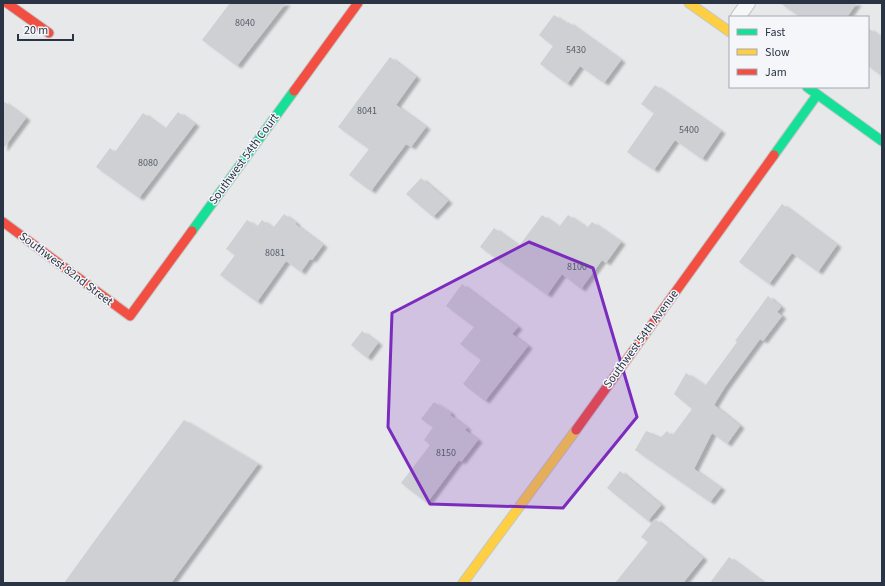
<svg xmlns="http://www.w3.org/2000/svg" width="885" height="586" font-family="'Source Sans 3',sans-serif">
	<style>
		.building { fill: #ced0d3; filter: url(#shadow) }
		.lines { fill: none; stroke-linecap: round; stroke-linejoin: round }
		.street-casing { stroke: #c4c6c8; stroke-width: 16 }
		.fast-casing { stroke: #c4c6c8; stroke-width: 11 }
		.slow-casing { stroke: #c4c6c8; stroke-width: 11 }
		.jam-casing { stroke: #c4c6c8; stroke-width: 11 }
		.street { stroke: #f5f6f7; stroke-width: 14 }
		.fast { stroke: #16e098; stroke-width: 9 }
		.slow { stroke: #ffcf43; stroke-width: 9 }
		.jam { stroke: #f24e42; stroke-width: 9 }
		.marked { fill: #7b2cbf; fill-opacity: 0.2; stroke: #7b2cbf; stroke-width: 3; stroke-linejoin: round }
		.labels { text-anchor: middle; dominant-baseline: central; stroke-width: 3; stroke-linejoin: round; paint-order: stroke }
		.number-label { font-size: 10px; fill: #545c69 }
		.street-label { font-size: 12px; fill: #2b3445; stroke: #f4f6f9 }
	</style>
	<defs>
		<filter id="shadow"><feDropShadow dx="4.5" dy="2.5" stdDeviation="1" flood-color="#0004"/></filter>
	</defs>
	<rect width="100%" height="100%" fill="#e6e8ea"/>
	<g class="building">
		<polygon points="230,3 286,3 237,66 202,40"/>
		<polygon points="780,3 857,3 847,17 800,17"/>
		<polygon points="554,15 567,24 568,22 621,60 604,83 580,66 567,84 540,64 553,46 539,35"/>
		<polygon points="868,28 882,38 882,76 868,66"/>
		<polygon points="390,57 416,77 396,105 426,127 411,147 406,144 371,191 349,175 369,149 338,127"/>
		<polygon points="655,85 721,131 702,159 675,140 654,170 627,152 654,113 641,104"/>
		<polygon points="3,101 26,118 3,149"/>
		<polygon points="178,112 195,124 139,198 96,167 110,148 115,152 143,113 165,129"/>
		<polygon points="421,178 448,201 433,217 406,194"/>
		<polygon points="782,204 837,245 818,272 792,253 769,284 739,262"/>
		<polygon points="284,214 296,223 295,224 323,245 312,260 310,259 301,272 286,261 257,302 220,275 235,255 226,249 247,220 257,227 262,220 273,228"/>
		<polygon points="542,215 559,227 568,215 587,228 592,222 621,242 606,263 602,260 581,289 562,274 547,295 480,247 494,228 519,246"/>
		<polygon points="462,284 518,327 512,334 528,346 485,401 463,384 481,360 460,344 474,327 446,306"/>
		<polygon points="768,296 781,307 777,312 782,316 763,341 760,339 725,387 714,405 740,426 727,444 712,433 694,469 721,488 710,502 635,450 646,431 661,437 667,431 672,436 692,409 674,394 686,373 705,386 737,342 735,341"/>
		<polygon points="362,331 378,343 367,358 351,345"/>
		<polygon points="434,402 451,413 450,415 467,428 465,430 478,440 461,462 459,460 427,503 401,483 430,445 424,440 433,427 421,419"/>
		<polygon points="184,420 258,464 171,583 64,583 98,536"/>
		<polygon points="620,471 661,505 648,521 607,488"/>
		<polygon points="655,519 703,558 683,583 615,583 648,542 641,537"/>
		<polygon points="729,557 764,583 710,583"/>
	</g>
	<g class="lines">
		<defs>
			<polyline id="street" points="738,17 748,3"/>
			<g id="fast">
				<polyline points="807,87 882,141"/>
				<polyline points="774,155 817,95"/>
				<polyline points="192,231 294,91"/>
			</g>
			<g id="slow">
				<polyline points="689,3 730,32"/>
				<polyline points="463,583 576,430"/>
			</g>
			<g id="jam">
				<polyline points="7,3 49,33"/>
				<polyline points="294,91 358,3"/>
				<polyline points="3,222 130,316 192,231"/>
				<polyline points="576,430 774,155"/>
			</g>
		</defs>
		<use href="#street" class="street-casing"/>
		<use href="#fast" class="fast-casing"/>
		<use href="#slow" class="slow-casing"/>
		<use href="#jam" class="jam-casing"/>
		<use href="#street" class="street"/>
		<use href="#fast" class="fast"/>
		<use href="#slow" class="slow"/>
		<use href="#jam" class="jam"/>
	</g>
	<path class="marked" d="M529,242L593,268L637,417L563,508L430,504L388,427L392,313Z"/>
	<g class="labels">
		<g class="number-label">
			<text x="245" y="23">8040</text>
			<text x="576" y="50">5430</text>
			<text x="367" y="111">8041</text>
			<text x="689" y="130">5400</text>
			<text x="148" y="163">8080</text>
			<text x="275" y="253">8081</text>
			<text x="577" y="267">8100</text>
			<text x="446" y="453">8150</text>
		</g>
		<g class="street-label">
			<text transform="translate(244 159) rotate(-54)">Southwest 54th Court</text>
			<text transform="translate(66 269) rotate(37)">Southwest 82nd Street</text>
			<text transform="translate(641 339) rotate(-54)">Southwest 54th Avenue</text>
		</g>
	</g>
	<rect width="885" height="586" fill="none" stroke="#2b3445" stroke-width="8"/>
	<rect x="729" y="16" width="140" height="72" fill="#f4f6f9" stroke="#a4a8b1"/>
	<rect x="737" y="29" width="20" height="6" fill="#16e098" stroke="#a4a8b1"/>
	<text x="765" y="36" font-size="12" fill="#2b3445">Fast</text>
	<rect x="737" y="49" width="20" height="6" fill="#ffcf43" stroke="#a4a8b1"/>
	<text x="765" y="56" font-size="12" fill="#2b3445">Slow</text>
	<rect x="737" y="69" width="20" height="6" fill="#f24e42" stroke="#a4a8b1"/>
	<text x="765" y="76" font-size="12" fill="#2b3445">Jam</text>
	<path d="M18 34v6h55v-6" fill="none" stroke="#2b3445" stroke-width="2"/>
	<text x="24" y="34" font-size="12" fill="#2b3445" stroke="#f4f6f9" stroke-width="3" paint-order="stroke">20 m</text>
</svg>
